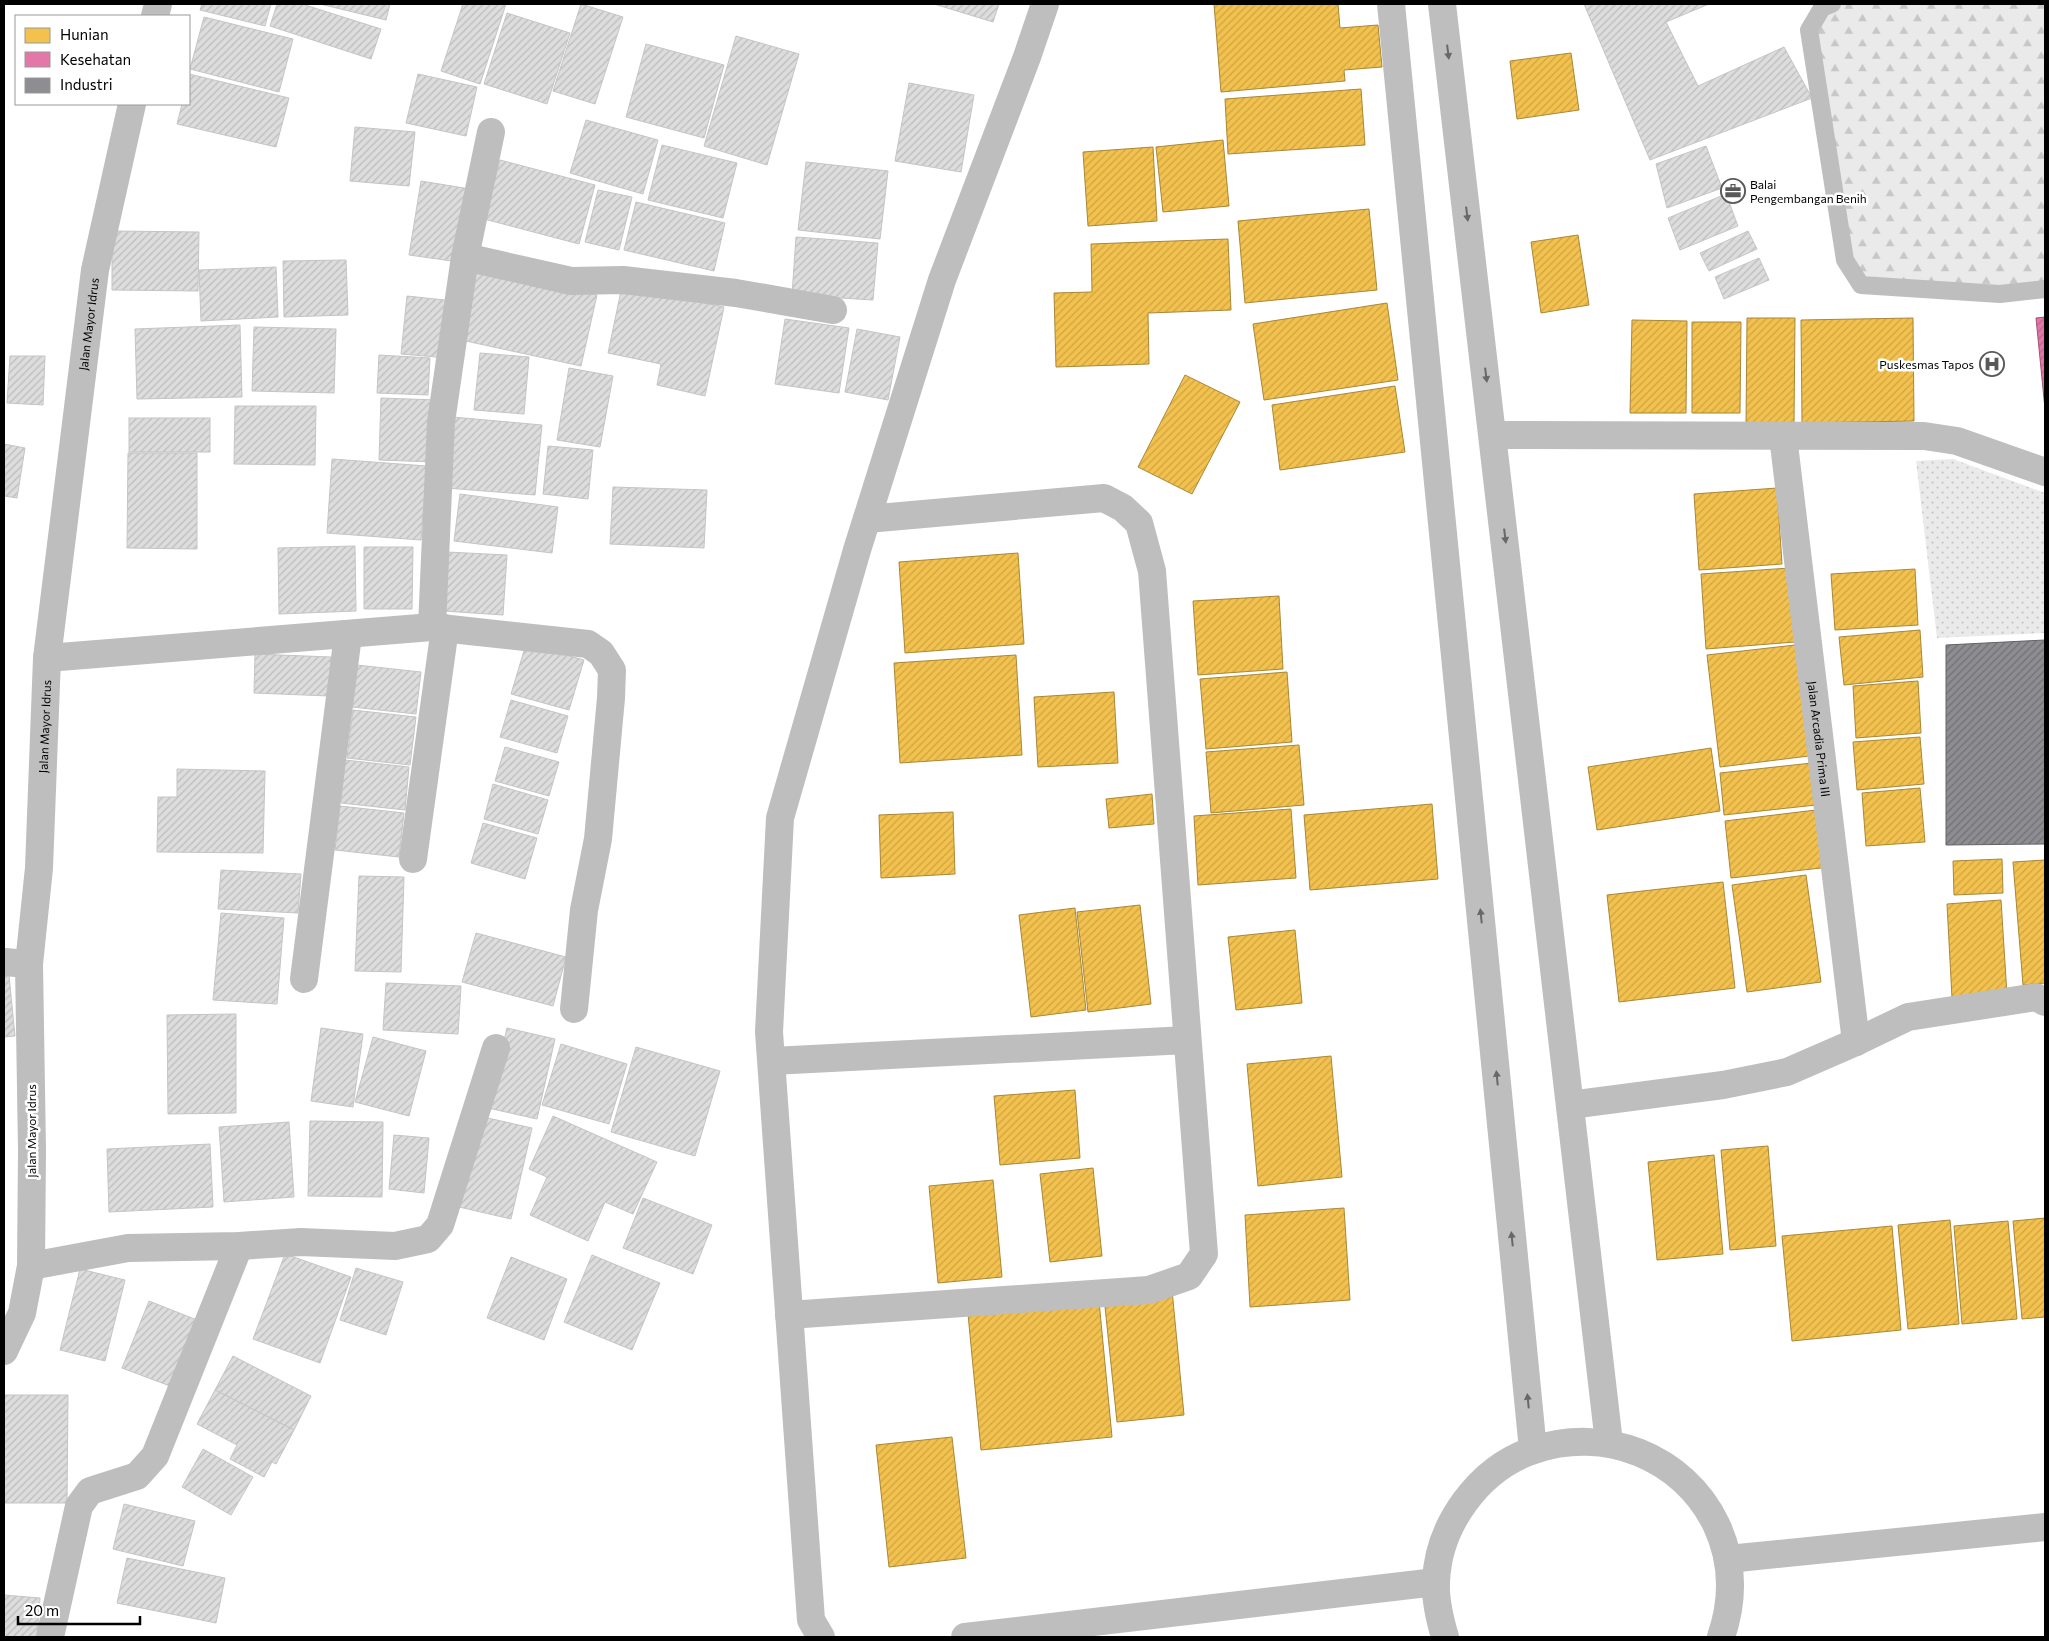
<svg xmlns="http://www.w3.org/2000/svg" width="2049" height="1641" font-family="Commissioner,sans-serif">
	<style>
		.grass { fill: url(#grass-dots) }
		.forest { fill: url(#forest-firs) }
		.homes { fill: url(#homes-hatch); stroke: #a98737 }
		.health { fill: url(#health-hatch); stroke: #9f5376 }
		.industry { fill: url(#industry-hatch); stroke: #636366 }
		.building { fill: url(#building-hatch); stroke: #c5c5c5 }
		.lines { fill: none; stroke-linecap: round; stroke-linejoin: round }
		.service { stroke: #bebebe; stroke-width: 18 }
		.minor { stroke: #bebebe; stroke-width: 28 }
		.oneway { fill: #686868 }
		.labels { text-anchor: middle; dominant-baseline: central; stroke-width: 5; stroke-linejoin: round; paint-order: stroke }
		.poi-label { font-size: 12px; fill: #000; stroke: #fff; text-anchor: start }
		.street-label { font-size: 12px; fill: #000; stroke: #fff }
	</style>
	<defs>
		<pattern id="grass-dots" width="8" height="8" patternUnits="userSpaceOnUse" patternTransform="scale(1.25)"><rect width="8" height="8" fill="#eaeaea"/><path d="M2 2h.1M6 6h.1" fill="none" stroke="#c7c7c7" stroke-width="1.8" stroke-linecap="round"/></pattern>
		<pattern id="forest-firs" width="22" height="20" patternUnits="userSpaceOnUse" patternTransform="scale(1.25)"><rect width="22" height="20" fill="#eaeaea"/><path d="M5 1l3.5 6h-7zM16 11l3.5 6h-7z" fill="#c7c7c7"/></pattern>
		<pattern id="homes-hatch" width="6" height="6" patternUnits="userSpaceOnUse" patternTransform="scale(1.25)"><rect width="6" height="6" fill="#f2c14e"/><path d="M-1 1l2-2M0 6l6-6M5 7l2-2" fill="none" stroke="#cea442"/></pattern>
		<pattern id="health-hatch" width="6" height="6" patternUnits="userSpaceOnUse" patternTransform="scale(1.25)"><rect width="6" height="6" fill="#e377a8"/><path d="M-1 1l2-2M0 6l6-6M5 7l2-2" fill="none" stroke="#c1658f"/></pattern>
		<pattern id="industry-hatch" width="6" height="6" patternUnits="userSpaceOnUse" patternTransform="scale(1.25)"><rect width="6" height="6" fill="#8d8d92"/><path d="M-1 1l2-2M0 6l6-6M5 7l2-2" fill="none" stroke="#717175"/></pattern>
		<pattern id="building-hatch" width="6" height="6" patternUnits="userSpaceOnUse" patternTransform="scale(1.25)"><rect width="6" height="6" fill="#ddd"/><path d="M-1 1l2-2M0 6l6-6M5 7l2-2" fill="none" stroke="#bcbcbc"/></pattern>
	</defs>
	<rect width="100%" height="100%" fill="#fff"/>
	<polygon class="grass" points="1953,459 2045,493 2045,633 1937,638 1916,461"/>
	<polygon class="forest" points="1832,4 2045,4 2045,289 1861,285 1845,260 1809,30"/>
	<g class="homes">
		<polygon points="1214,4 1338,4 1340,28 1378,25 1382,67 1344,70 1345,81 1221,92"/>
		<polygon points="1571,53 1579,110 1517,119 1510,61"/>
		<polygon points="1361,89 1365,145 1228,154 1225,99"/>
		<polygon points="1223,140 1229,206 1163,212 1156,147"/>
		<polygon points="1153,147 1157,221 1088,226 1083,152"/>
		<polygon points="1369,209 1377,290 1245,303 1238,221"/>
		<polygon points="1578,235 1589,305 1541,313 1531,242"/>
		<polygon points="1228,239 1231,310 1148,313 1149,364 1056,367 1054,293 1092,292 1091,244"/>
		<polygon points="1387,303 1398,380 1264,400 1253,324"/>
		<polygon points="1747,318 1795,318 1794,425 1746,425"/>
		<polygon points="1913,318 1914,421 1802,423 1801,320"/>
		<polygon points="1632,320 1687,321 1686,413 1630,413"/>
		<polygon points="1692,322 1741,322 1740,413 1692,413"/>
		<polygon points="1185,375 1240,402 1192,494 1138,467"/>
		<polygon points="1395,386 1405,452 1280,470 1272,405"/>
		<polygon points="1777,488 1782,564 1699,570 1694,494"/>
		<polygon points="1018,553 1024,644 905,653 899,562"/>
		<polygon points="1790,568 1795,642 1706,649 1701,574"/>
		<polygon points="1915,569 1918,625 1835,630 1831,574"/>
		<polygon points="1279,596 1283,669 1198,675 1193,601"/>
		<polygon points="1920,630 1923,677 1844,685 1839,637"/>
		<polygon points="1804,644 1817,755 1720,767 1707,655"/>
		<polygon points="1016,655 1022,755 900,763 894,663"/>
		<polygon points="1287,672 1292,742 1206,749 1200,679"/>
		<polygon points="1918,681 1921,733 1856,738 1853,686"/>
		<polygon points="1114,692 1118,763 1038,767 1034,697"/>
		<polygon points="1920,737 1924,784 1857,790 1853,742"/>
		<polygon points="1299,745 1304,805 1211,813 1206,752"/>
		<polygon points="1711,748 1720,811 1597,830 1588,767"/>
		<polygon points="1821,762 1825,804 1724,815 1720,773"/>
		<polygon points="1920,788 1925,842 1866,846 1862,793"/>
		<polygon points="1152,794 1154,824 1109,828 1106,799"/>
		<polygon points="1432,804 1438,879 1310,890 1304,815"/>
		<polygon points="1291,809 1296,878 1198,885 1194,816"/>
		<polygon points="1824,809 1830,867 1731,878 1725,821"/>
		<polygon points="953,812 955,874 881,878 879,815"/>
		<polygon points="2002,859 2003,893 1954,895 1953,861"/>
		<polygon points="2045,860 2045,983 2023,985 2013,862"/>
		<polygon points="1806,875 1821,982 1747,992 1732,885"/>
		<polygon points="1723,882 1735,988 1619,1002 1607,895"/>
		<polygon points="2001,900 2007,995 1952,998 1947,904"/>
		<polygon points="1140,905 1151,1004 1088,1012 1077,912"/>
		<polygon points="1075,908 1086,1010 1031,1017 1019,915"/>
		<polygon points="1295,930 1302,1003 1236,1010 1228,937"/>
		<polygon points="1331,1056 1342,1177 1258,1186 1247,1064"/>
		<polygon points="1075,1090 1080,1158 1000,1165 994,1096"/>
		<polygon points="1768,1146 1776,1246 1730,1250 1721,1150"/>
		<polygon points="1714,1155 1723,1254 1657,1260 1648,1162"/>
		<polygon points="1093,1168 1102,1256 1050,1262 1040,1174"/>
		<polygon points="993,1180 1002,1277 938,1283 929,1186"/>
		<polygon points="1344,1208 1350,1300 1250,1307 1245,1215"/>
		<polygon points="2045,1218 2045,1317 2022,1319 2013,1221"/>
		<polygon points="1950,1220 1959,1324 1908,1329 1898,1225"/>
		<polygon points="2008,1221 2017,1319 1962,1324 1954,1226"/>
		<polygon points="1892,1226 1901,1330 1792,1341 1782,1236"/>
		<polygon points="1172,1290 1184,1415 1117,1422 1104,1297"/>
		<polygon points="1099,1301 1112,1437 981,1450 968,1314"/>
		<polygon points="952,1437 966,1558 889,1567 876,1445"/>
	</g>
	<polygon class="health" points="2045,317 2045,409 2036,318"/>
	<polygon class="industry" points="2045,640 2045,844 1946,845 1946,645"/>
	<g class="building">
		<polygon points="202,4 271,4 265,26 200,10"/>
		<polygon points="277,4 302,4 381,29 371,59 270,26"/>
		<polygon points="320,4 390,4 386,20"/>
		<polygon points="463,4 506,4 480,84 441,71"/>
		<polygon points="581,4 623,17 595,104 553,91"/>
		<polygon points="934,4 999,4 993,22"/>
		<polygon points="1584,4 1709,4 1666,22 1698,86 1784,47 1812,98 1650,160"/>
		<polygon points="507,13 570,33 547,104 484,84"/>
		<polygon points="204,17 293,39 279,92 190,69"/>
		<polygon points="736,36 799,54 767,165 704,146"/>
		<polygon points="646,44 724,65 704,138 626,117"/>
		<polygon points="189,74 289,98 276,147 177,124 182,104 189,104"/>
		<polygon points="418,74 477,87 466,136 406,123"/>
		<polygon points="909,83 974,95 961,172 895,161"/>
		<polygon points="586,120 658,140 643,194 570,173"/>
		<polygon points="355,127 415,132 409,186 350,181"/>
		<polygon points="662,145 737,163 723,218 648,200"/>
		<polygon points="1706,146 1722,188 1667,208 1656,164"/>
		<polygon points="500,160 595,185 579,244 484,219"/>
		<polygon points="806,162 888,171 880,239 798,230"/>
		<polygon points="421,181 470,189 459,262 409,255"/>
		<polygon points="598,190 632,197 619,250 585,242"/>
		<polygon points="1726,194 1738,226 1680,250 1668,218"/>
		<polygon points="636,202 725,223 714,271 624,250"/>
		<polygon points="112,231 199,232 198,291 112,290"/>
		<polygon points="1748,231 1757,249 1709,271 1700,253"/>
		<polygon points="796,237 878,243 873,300 792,295"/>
		<polygon points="1759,258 1769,280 1724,299 1715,277"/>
		<polygon points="346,260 348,315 284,317 283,261"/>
		<polygon points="276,267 278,317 201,321 199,270"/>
		<polygon points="477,269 597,295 581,366 461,340"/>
		<polygon points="622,286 724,307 705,396 657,385 661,364 608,353"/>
		<polygon points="407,296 454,301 448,358 401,354"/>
		<polygon points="785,319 849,328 839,393 775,384"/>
		<polygon points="240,325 242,397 137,399 135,329"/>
		<polygon points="254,327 336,329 334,393 252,391"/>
		<polygon points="857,329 900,337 888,400 845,392"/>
		<polygon points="480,353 529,357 524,414 474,410"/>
		<polygon points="379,355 430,358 428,395 377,393"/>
		<polygon points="10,356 45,356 43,405 7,403"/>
		<polygon points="569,368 613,376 600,447 557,440"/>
		<polygon points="381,398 437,400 435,462 379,460"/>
		<polygon points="235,406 316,406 315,465 234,464"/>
		<polygon points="453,417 542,425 535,495 446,488"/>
		<rect x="129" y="418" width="81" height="34"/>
		<polygon points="4,444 25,448 17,498 4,496"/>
		<polygon points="548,446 593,450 588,499 543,494"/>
		<polygon points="128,453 197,453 197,549 127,548"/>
		<polygon points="332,459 427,466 421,540 327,533"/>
		<polygon points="613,487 707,490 704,548 610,544"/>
		<polygon points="460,494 558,507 552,553 454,541"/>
		<polygon points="355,546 356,611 279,614 278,548"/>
		<polygon points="364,547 413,547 412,609 364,609"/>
		<polygon points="447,552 507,555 503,615 443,611"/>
		<polygon points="526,644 584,660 569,710 511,694"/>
		<polygon points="255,654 331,657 329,696 254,693"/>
		<polygon points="357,665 421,672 416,714 352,707"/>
		<polygon points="511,700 568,716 557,753 500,737"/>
		<polygon points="353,710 416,717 410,765 347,758"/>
		<polygon points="505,747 559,762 549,796 495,781"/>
		<polygon points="345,760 409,767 405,810 341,803"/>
		<polygon points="177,769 265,771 263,853 157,852 158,797 177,797"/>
		<polygon points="493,784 548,800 538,834 484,819"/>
		<polygon points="340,806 404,813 399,857 335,850"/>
		<polygon points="483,823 537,838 525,879 471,863"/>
		<polygon points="221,870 301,874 298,913 218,909"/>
		<polygon points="359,876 404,877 401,972 355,971"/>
		<polygon points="221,913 284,918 277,1004 213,1000"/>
		<polygon points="476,933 566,957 553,1006 462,982"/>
		<polygon points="8,965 15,1036 4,1037 4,966"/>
		<polygon points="386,983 461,986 458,1034 383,1030"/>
		<polygon points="236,1014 236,1113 168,1114 167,1015"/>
		<polygon points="321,1028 363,1034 353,1107 311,1101"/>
		<polygon points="507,1028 555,1039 537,1119 488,1108"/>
		<polygon points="373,1037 426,1051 409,1116 355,1102"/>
		<polygon points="561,1044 627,1064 609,1124 542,1105"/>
		<polygon points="636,1047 720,1071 695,1156 611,1132"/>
		<polygon points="479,1116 532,1128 511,1219 459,1207"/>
		<polygon points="553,1116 657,1162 633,1214 605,1202 588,1241 530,1215 547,1177 529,1169"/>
		<polygon points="310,1121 383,1122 382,1197 308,1196"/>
		<polygon points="289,1122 294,1197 224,1202 219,1127"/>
		<polygon points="394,1135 429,1138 424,1193 389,1189"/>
		<polygon points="210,1144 213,1207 109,1212 107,1149"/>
		<polygon points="643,1198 712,1225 693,1274 623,1248"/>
		<polygon points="285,1254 351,1277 320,1363 253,1339"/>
		<polygon points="592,1255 660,1283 632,1350 564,1322"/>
		<polygon points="511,1257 567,1279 544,1340 487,1318"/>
		<polygon points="356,1268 403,1282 386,1335 340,1320"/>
		<polygon points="80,1269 125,1280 105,1361 60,1350"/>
		<polygon points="149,1301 197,1320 170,1386 122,1368"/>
		<polygon points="233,1356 311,1396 294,1430 215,1390"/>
		<polygon points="215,1390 294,1430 276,1464 272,1462 264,1477 230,1459 237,1445 197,1424"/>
		<polygon points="4,1395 68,1395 67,1503 4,1503"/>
		<polygon points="203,1449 253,1477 231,1515 182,1487"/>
		<polygon points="124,1504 195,1521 183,1566 113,1549"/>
		<polygon points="127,1558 225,1578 216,1623 117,1603"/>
		<polygon points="4,1595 40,1598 37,1637 4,1637"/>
	</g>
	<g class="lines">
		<polyline class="service" points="1832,4 1822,8 1809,30 1845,260 1861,285 2000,294 2045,289"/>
		<g class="minor">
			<polyline points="1391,4 1533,1450"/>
			<polyline points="1442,4 1609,1443"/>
			<polyline points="155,16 158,4"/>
			<polyline points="465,257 571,281 623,280 736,293 833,310"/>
			<polyline points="1493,435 1924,436 1957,441 2045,472"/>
			<path id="s1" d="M1783,436L1856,1042"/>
			<polyline points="432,627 441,422 465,257 491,132"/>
			<polyline points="47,658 432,627 588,644 601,653 612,670 611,698 598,839 584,910 574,1009"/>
			<polyline points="413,859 445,628"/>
			<polyline points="4,962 29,964"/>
			<polyline points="304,979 348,635"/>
			<polyline points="772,1061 1187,1040"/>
			<polyline points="1570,1105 1723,1085 1787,1072 1856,1042 1908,1017 2036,997 2045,1002"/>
			<polyline points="31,1266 128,1248 239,1246 301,1242 395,1246 428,1239 440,1225 496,1048"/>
			<polyline points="789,1315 1149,1290 1189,1276 1204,1254 1152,571 1139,523 1123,508 1104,498 867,519"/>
			<path id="s2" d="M4,1351L22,1313L31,1266L32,1150L29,964L39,868L47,658L95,270L132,104"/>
			<polyline points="1728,1559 2045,1527"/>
			<polyline points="50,1637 79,1506 90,1491 137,1476 155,1456 239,1246"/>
			<polyline points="821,1637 811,1620 769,1032 780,818 857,550 942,280 1027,57 1045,4"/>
			<polyline points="965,1637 1436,1582"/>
			<path d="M1445,1637C1440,1620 1435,1600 1436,1582C1438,1525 1479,1468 1534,1450C1604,1426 1683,1456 1716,1524C1733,1560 1734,1599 1721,1637"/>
		</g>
	</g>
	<defs><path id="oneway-solid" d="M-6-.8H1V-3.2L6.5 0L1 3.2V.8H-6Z" transform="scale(1.25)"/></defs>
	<g class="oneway">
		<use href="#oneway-solid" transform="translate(1448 52) rotate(83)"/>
		<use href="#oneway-solid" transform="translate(1467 214) rotate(83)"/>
		<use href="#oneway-solid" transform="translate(1486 375) rotate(83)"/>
		<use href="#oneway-solid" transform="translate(1505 536) rotate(83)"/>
		<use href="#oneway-solid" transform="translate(1481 916) rotate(-96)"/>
		<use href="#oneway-solid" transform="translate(1497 1078) rotate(-96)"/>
		<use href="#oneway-solid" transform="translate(1512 1239) rotate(-96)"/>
		<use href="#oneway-solid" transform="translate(1528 1401) rotate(-96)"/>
	</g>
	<defs>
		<symbol id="office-ring" viewBox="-11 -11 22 22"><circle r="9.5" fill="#fff" stroke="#595959" stroke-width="1.5"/><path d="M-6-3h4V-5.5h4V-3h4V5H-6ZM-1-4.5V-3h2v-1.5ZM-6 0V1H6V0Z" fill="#595959"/></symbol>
		<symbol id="hospital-ring" viewBox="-11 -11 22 22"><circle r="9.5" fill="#fff" stroke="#595959" stroke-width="1.5"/><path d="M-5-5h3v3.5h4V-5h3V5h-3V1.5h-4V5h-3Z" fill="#595959"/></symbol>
	</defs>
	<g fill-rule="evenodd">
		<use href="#office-ring" x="1719" y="177" width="28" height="28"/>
		<use href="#hospital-ring" x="1978" y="350" width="28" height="28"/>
	</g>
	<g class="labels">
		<g class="poi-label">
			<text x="1750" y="184">Balai<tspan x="1750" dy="14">Pengembangan Benih</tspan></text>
			<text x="1974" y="364" text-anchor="end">Puskesmas Tapos</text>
		</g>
		<g class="street-label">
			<text stroke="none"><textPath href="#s2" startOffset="1035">Jalan Mayor Idrus</textPath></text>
			<text stroke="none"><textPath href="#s2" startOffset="630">Jalan Mayor Idrus</textPath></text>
			<text stroke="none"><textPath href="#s1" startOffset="305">Jalan Arcadia Prima III</textPath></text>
			<text transform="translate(31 1131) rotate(-90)">Jalan Mayor Idrus</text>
		</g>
	</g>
	<rect width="2049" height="1641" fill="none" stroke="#000000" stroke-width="10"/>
	<rect x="15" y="15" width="175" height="90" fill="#ffffff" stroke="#999999"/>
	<rect x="25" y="28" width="25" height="15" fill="#f2c14e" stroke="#999999"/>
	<text x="60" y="40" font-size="15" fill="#000000">Hunian</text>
	<rect x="25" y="52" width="25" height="15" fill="#e377a8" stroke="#999999"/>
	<text x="60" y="65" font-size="15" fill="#000000">Kesehatan</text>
	<rect x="25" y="78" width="25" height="15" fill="#8d8d92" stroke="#999999"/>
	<text x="60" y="90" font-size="15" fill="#000000">Industri</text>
	<path d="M18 1616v8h122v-8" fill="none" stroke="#000000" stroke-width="2.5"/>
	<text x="25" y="1616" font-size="15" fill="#000000" stroke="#ffffff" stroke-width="4" paint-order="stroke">20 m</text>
</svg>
